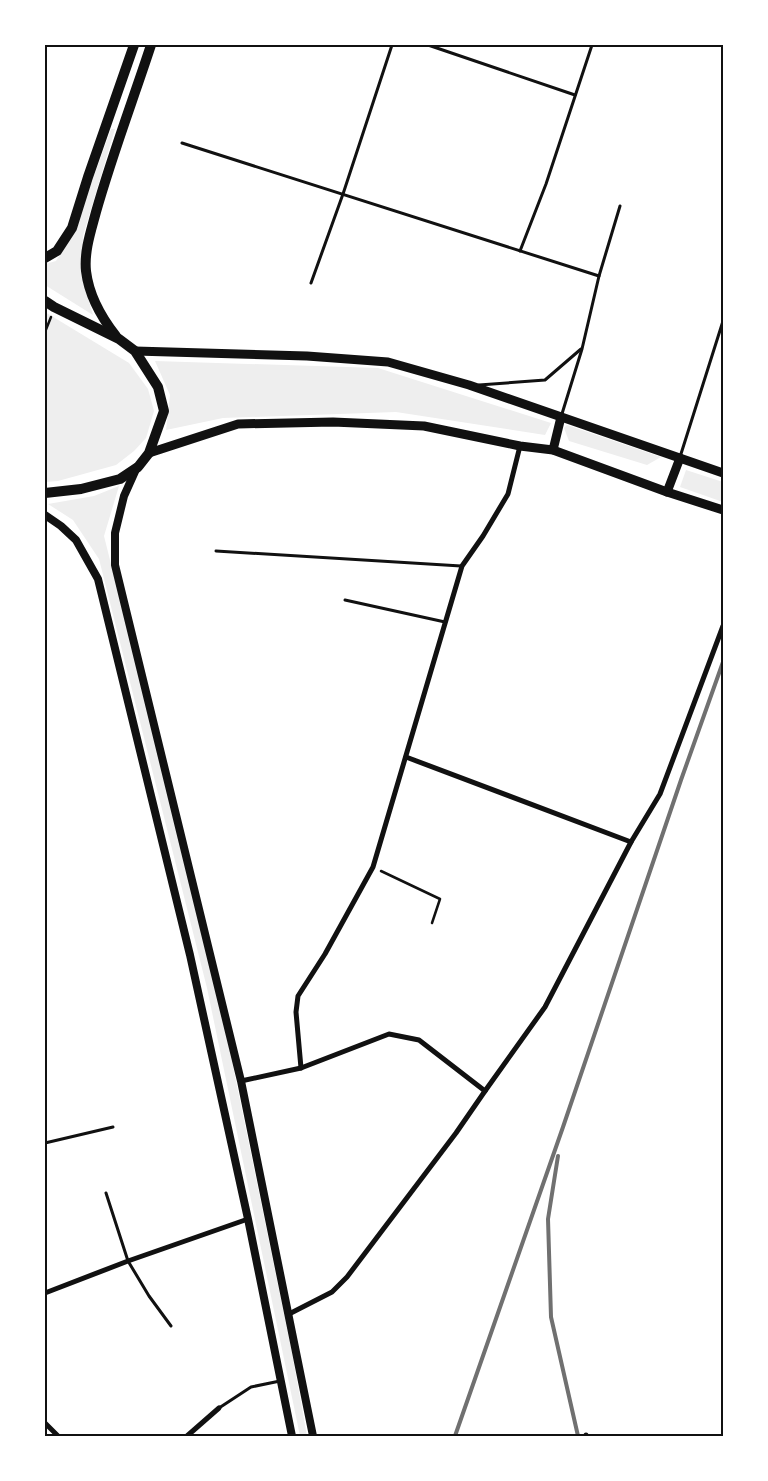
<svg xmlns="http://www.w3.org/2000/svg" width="768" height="1481" font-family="'Titillium Web',sans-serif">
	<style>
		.green { fill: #eee }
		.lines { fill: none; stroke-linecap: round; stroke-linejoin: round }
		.path { stroke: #111; stroke-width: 2.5 }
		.service { stroke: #111; stroke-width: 3 }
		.minor { stroke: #111; stroke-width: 5 }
		.tertiary { stroke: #111; stroke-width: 8 }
		.secondary { stroke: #111; stroke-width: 9 }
		.primary { stroke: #111; stroke-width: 10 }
		.rail { stroke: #707070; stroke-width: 4 }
		.neatline { fill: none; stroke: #111; stroke-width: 2 }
	</style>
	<rect width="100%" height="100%" fill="#fff"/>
	<g class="green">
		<polygon points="111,129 115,129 83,236 82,278 93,315 45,285 45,264 56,261 74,231"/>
		<polygon points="45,312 129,363 148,389 154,411 146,438 134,451 116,465 58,481 45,482"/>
		<polygon points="155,361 378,368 551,423 545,435 396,412 223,418 166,430 170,395"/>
		<polygon points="567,425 661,457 647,465 569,441 564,428"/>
		<polygon points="686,470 723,482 723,502 680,487"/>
		<polygon points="119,486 104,536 216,984 292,1353 307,1436 300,1436 207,988 99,559 73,520 48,504 94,496"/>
	</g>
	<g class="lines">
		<g class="path">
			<polyline points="45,332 51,317"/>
			<polyline points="381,871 440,899 432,923"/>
		</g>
		<g class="service">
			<polyline points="428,45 575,95"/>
			<polyline points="182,143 599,276"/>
			<polyline points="520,251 546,184 592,45"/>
			<polyline points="311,283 343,194 392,45"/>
			<polyline points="479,385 545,380 581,349"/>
			<polyline points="561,417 582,349 599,276 620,206"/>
			<polyline points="680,457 723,321"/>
			<polyline points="216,551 461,566"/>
			<polyline points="345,600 445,622"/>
			<polyline points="45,1143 113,1127"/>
			<polyline points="106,1193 128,1261 149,1296 171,1326"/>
			<polyline points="219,1408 251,1387 280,1381"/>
		</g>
		<g class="minor">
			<polyline points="406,757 631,842"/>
			<polyline points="301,1068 296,1012 298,996 325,954 373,867 462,566 483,536 508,494 520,446"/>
			<polyline points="241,1081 301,1068 389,1034 419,1040 485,1091"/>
			<polyline points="45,1293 128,1261 248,1219"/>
			<polyline points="289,1314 332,1292 347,1277 456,1133 485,1091 545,1007 631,842 660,794 723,626"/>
			<polyline points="45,1423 58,1436"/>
			<polyline points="586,1435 586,1436"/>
			<polyline points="187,1436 219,1408"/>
		</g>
		<g class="tertiary">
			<polyline points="137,467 124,496 115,533 115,565 241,1081 313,1436"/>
			<polyline points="45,515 61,526 76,540 98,579 190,955 248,1219 292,1436"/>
		</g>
		<g class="secondary">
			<polyline points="135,351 307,356 388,362 469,385 723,473"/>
			<polyline points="553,450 561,417"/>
			<polyline points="149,453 238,424 333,422 424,426 520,446 553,450 667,492 723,510"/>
			<polyline points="667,492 680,458"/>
		</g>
		<g class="primary">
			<polyline points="45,258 57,251 72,228 88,177 134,45"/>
			<polyline points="45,301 54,307 119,339 135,351 158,387 164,411 149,453 138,467 120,479 81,489 45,493"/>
			<path d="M116,336C101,317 89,296 86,271C84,251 91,231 96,212C112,155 133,100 151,45"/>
		</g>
		<g class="rail">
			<polyline points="558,1156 548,1219 551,1317 578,1436"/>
			<polyline points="455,1436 563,1127 681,780 723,662"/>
		</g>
	</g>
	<rect width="768" height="1481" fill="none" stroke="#ffffff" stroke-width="92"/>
	<rect x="46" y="46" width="676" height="1389" class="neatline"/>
</svg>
